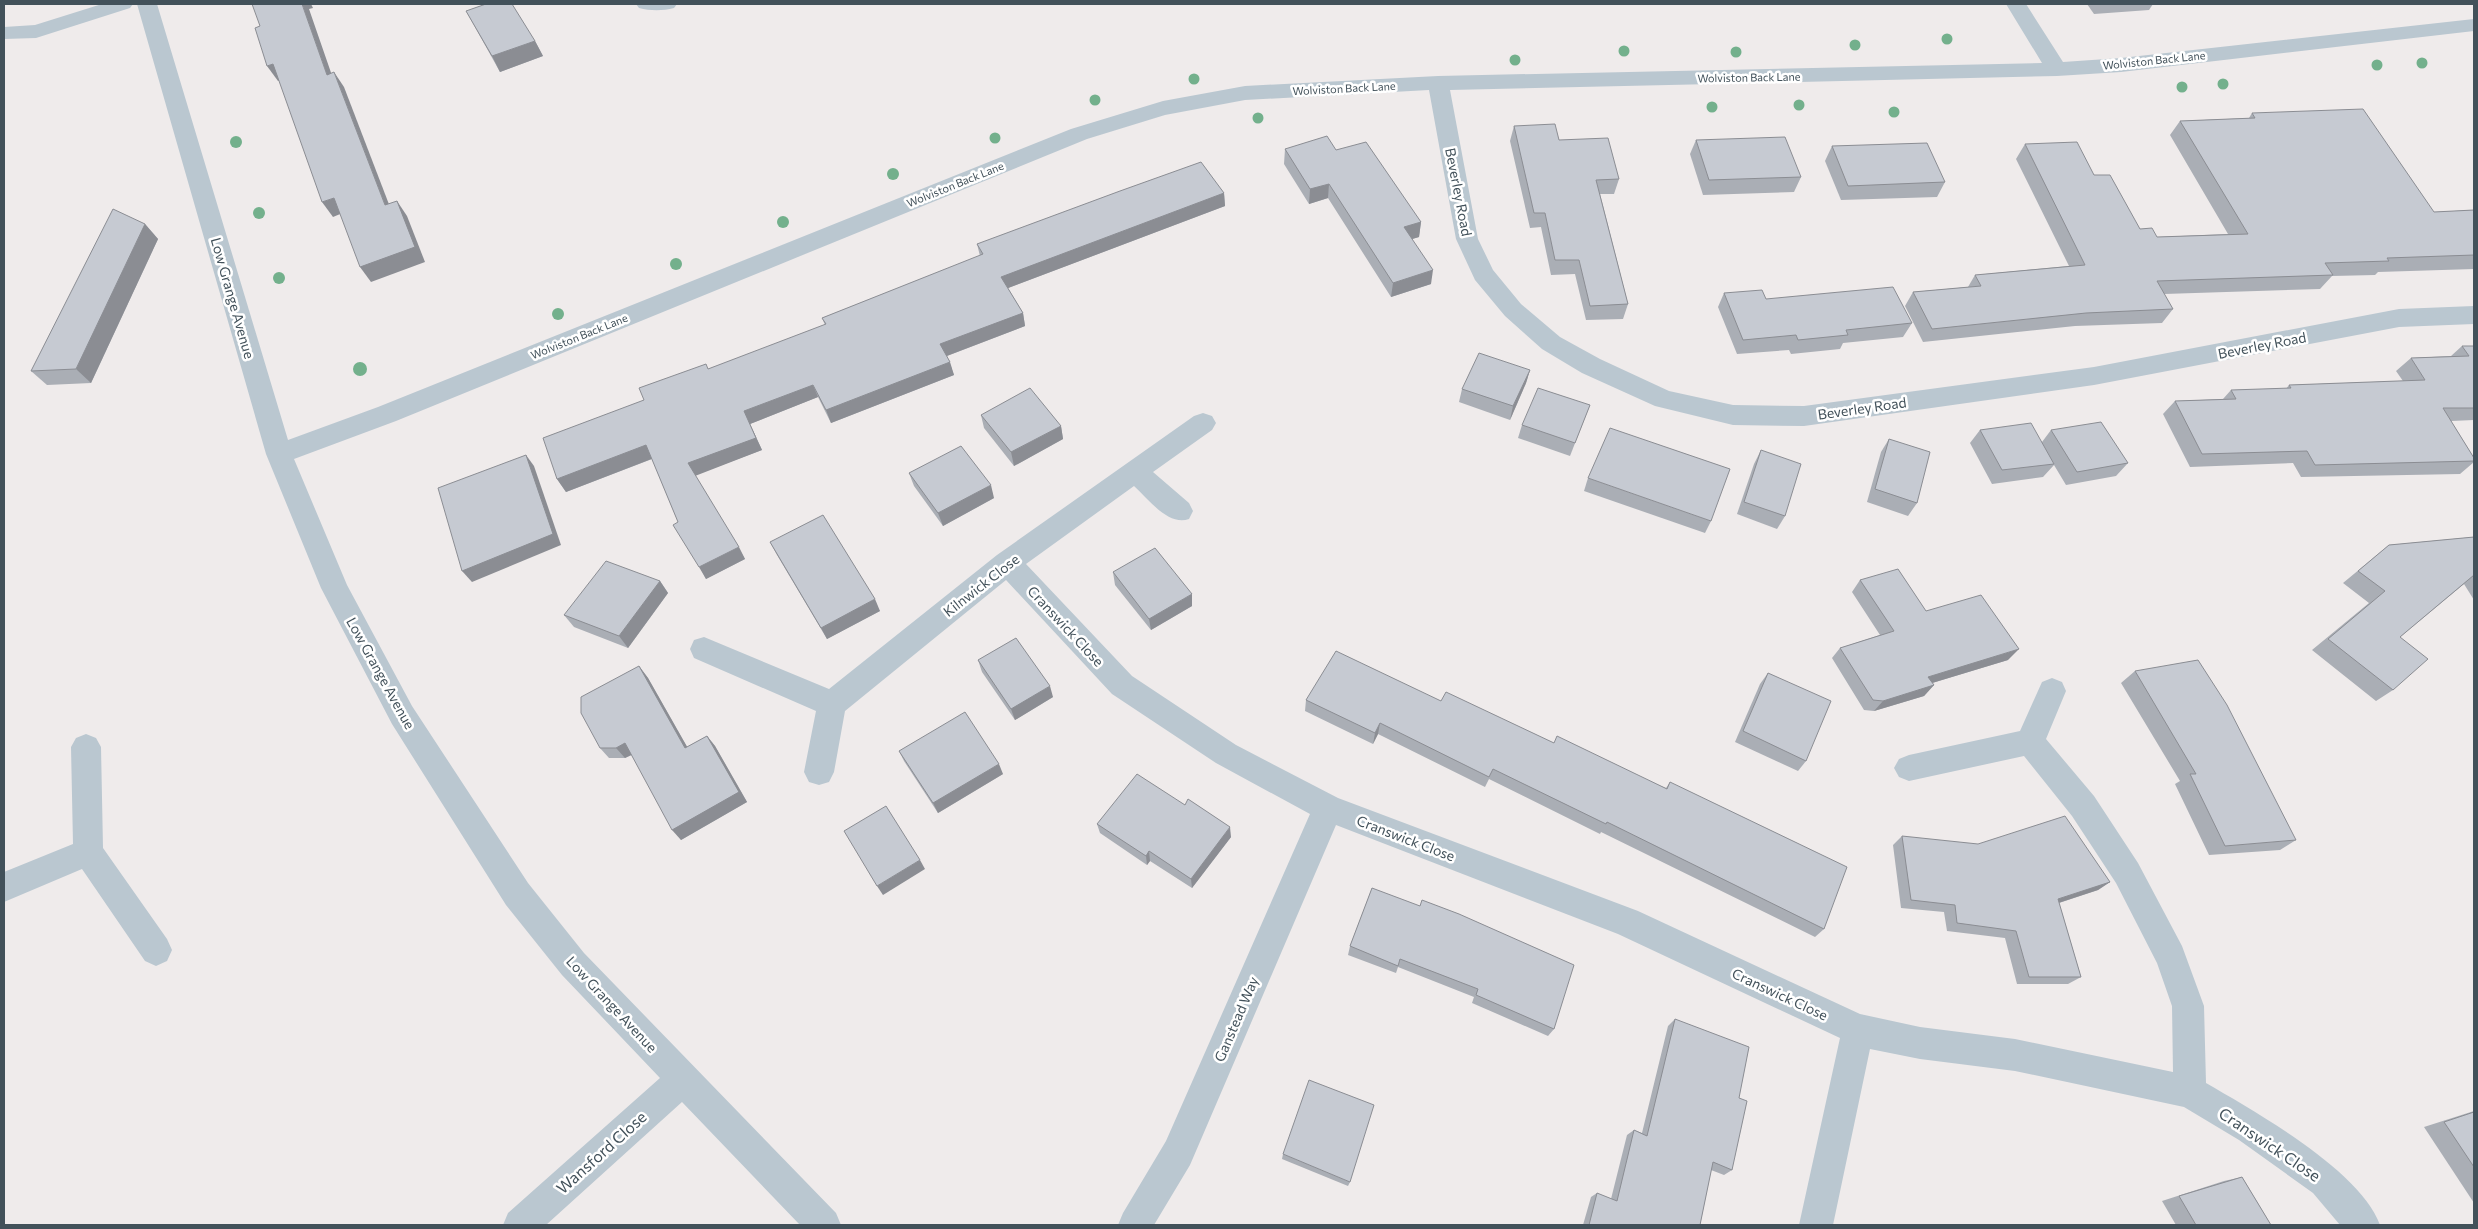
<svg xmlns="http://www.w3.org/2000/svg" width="2478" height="1229" font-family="Commissioner,sans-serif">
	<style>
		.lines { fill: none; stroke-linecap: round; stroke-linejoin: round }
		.minor { fill: #bac7d0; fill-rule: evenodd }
		.tree { fill: #73b08c }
		.wall { fill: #aaaeb5 }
		.shaded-wall { fill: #8b8d93 }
		.building { fill: #c6cad2; stroke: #8b8d93 }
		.labels { text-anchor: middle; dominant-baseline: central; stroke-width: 5; stroke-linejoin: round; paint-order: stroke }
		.far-street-label { font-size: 11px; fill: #42515a; stroke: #fff }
		.street-label { font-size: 14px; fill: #42515a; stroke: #fff }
		.near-street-label { font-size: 16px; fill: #42515a; stroke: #fff }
	</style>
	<rect width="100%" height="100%" fill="#efebeb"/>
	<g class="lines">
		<g class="minor">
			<polygon points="102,4 133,4 130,8 36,38 4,39 4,27 35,25"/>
			<polygon points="137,4 157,4 288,440 378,407 1071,129 1163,101 1245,86 1438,76 2042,63 2006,4 2026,4 2063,62 2121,58 2474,19 2474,31 2121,72 2057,76 1450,90 1478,239 1493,270 1521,304 1560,337 1600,359 1669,391 1733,405 1804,406 2094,367 2399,309 2474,306 2474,324 2399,327 2094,385 1804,426 1733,425 1655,406 1582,373 1542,349 1505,316 1475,280 1456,239 1429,90 1245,100 1165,115 1087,139 396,421 294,459 347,585 412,706 528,883 584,953 836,1213 841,1225 800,1225 682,1102 546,1225 503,1225 508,1213 660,1078 562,975 506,905 392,724 321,588 266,454"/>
			<path d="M636,4H677L674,8C663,11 650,11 639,8Z"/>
			<path d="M1203,413L1212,416L1216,423L1212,430L1153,472L1189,503L1193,511L1189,519C1168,526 1149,500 1134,486L1026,564L1132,676L1236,745L1338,798L1638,911L1860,1014L1920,1027L2015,1039L2173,1072L2172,1006L2157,963L2116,883L2072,816L2024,756L1909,781L1899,777L1894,768L1899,759L1909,755L2020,731L2042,682L2052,678L2062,682L2066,691L2046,739L2094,796L2138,863L2182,946L2204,1006L2206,1083C2256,1112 2361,1171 2380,1225H2340L2313,1193L2239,1140L2184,1107L2015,1071L1920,1059L1870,1049L1833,1225H1799L1840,1038L1618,934L1336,825L1190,1165L1154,1225H1118L1123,1213L1166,1141L1310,814L1216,763L1112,694L1006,580L845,711L834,772L829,782L819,785L809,782L804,772L816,711L694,658L690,649L694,640L704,637L829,689L997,555L1194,416Z"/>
			<polygon points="86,734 96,738 101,747 103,848 167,939 172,950 167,961 156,966 145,961 82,869 4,902 4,872 73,844 71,747 76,738"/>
		</g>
	</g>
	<g class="tree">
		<circle cx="1947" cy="39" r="5.5"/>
		<circle cx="1855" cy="45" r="5.5"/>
		<circle cx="1624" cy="51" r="5.5"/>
		<circle cx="1736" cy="52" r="5.5"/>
		<circle cx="1515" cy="60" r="5.5"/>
		<circle cx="2422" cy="63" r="5.5"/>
		<circle cx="2377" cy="65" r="5.5"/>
		<circle cx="1194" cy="79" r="5.5"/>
		<circle cx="2223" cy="84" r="5.5"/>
		<circle cx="2182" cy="87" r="5.5"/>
		<circle cx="1095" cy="100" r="5.5"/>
		<circle cx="1799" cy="105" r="5.5"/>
		<circle cx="1712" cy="107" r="5.5"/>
		<circle cx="1894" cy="112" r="5.5"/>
		<circle cx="1258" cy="118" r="5.5"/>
		<circle cx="995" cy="138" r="5.5"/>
		<circle cx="236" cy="142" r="6"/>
		<circle cx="893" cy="174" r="6"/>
		<circle cx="259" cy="213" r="6"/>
		<circle cx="783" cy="222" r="6"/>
		<circle cx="676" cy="264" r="6"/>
		<circle cx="279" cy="278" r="6"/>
		<circle cx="558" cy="314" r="6"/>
		<circle cx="360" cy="369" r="7"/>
	</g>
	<g class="wall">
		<polygon points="2087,4 2153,4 2149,10 2094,14"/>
		<polygon points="466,11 535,41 543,56 500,72"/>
		<polygon points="2252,113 2434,212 2474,210 2474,269 2378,272 2375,275 2332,276 2320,289 2164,294 2173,309 2162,323 2075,326 1923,342 1905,306 1913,292 1968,287 1975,275 2069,266 2016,159 2025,144 2094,175 2140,229 2157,237 2228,234 2170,135 2180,121 2249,118"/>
		<polygon points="1514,126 1559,140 1619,179 1614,194 1600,194 1628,304 1623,319 1586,320 1575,274 1551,275 1541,227 1530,228 1510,141"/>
		<polygon points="1696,140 1801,177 1794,192 1703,195 1690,154"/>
		<polygon points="1832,146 1945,182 1937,197 1841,200 1825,161"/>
		<polygon points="1285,149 1336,150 1421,222 1419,237 1412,239 1431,284 1391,297 1328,198 1309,204 1284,164"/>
		<polygon points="1224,193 1225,206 1008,288 1023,313 1025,326 947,356 954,375 831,423 818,397 750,424 762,450 695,475 745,559 706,579 678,522 652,459 566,492 557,479 709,369 825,325 822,318 980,256 977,244"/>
		<polygon points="145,224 158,239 91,383 47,385 31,371"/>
		<polygon points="1724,293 1766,299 1912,323 1903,337 1843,343 1840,349 1791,354 1789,350 1737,354 1718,307"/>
		<polygon points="2462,346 2474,346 2474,420 2451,421 2474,458 2474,462 2460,474 2301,477 2293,463 2190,467 2163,414 2175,401 2223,399 2231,390 2286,389 2289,385 2403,381 2396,371 2411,358 2451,356"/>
		<polygon points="1530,370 1526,383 1510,420 1459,402 1462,389"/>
		<polygon points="1590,405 1570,456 1518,438 1522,425"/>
		<polygon points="981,415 1061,426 1063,439 1014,466 984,428"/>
		<polygon points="1980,430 2042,442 2051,430 2128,463 2116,476 2066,485 2054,465 2043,477 1992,484 1970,443"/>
		<polygon points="1889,439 1917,503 1908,516 1867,502 1881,452"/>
		<polygon points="1761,450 1785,516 1777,529 1737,514 1754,464"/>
		<polygon points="909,473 994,498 943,526 914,486"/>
		<polygon points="1588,478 1711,521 1705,533 1584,491"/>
		<polygon points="2474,537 2474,600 2464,584 2400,637 2393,690 2376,701 2312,650 2369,603 2343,583 2389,545"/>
		<polygon points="770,542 880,611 827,639 777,555"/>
		<polygon points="1113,572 1192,606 1151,630 1115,585"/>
		<polygon points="1860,580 1926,611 2008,660 1932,683 1934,685 1924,696 1874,711 1864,710 1832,658 1840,648 1880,635 1852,592"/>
		<polygon points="660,581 668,593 628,648 574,627 564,615"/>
		<polygon points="978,660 1053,697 1015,720 982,672"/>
		<polygon points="639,666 648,678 687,747 707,736 715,746 747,802 681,840 632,755 625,758 609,758 600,748"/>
		<polygon points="2135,671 2296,840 2280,850 2209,855 2175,784 2180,781 2121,683"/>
		<polygon points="1768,673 1806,761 1798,771 1735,742 1760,684"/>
		<polygon points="1306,700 1441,701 1554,743 1666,788 1670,782 1824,929 1815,937 1601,832 1600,834 1489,779 1485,787 1378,734 1373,744 1305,711"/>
		<polygon points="899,751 1003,774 938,813 904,761"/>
		<polygon points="1097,824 1231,837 1192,888 1150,861 1147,865 1100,833"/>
		<polygon points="1902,836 2110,882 2098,890 2059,903 2081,977 2068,984 2017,984 2005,938 1947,931 1944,912 1901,908 1893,845"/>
		<polygon points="1372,888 1554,1029 1548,1036 1472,1003 1474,997 1398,967 1396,973 1348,955 1350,946"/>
		<polygon points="1675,1019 1739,1098 1732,1170 1724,1175 1711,1170 1700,1225 1583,1225 1591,1197 1597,1193 1611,1199 1627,1135 1634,1130 1642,1133 1668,1026"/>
		<polygon points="2474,1111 2474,1203 2424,1127"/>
		<polygon points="1283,1154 1350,1182 1348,1186 1282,1159"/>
		<polygon points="2242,1177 2271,1225 2176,1225 2162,1201 2224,1181"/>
	</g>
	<g class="shaded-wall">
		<polygon points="302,4 311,4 313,8 309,9 337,90 327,75"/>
		<polygon points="535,41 543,56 500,72 492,56"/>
		<polygon points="273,64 284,80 278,81 267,66"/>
		<polygon points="334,72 344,87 395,220 385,205"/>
		<polygon points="1329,184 1328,198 1309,204 1310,189"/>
		<polygon points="1224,193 1225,206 1003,290 1001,277"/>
		<polygon points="334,198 345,212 333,217 322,202"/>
		<polygon points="397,201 407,216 425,262 371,282 360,267"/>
		<polygon points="1421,222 1419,237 1402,242 1404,227"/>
		<polygon points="145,224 158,239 91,383 76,369"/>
		<polygon points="1433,270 1431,284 1391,297 1393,283"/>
		<polygon points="1023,313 1025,326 944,357 940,344"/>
		<polygon points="950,362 954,375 831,423 826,410"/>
		<polygon points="1530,370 1526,383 1510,420 1513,406"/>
		<polygon points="813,385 818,397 750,424 762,450 695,476 688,463 744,411"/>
		<polygon points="1061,426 1063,439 1014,466 1011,452"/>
		<polygon points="646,445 654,458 566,492 557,479"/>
		<polygon points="526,455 534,466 561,545 472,582 462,571"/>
		<polygon points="991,485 994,498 943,526 938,513"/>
		<polygon points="739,547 745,559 706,579 699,567"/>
		<polygon points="660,581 668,593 628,648 619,636"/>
		<polygon points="1192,594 1192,606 1151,630 1149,619"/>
		<polygon points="875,599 880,611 827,639 821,628"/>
		<polygon points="2019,649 2008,660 1919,687 1928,677"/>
		<polygon points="639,666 648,678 694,759 685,748"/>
		<polygon points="1934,685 1924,696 1874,711 1883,701"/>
		<polygon points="1050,686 1053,697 1015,720 1011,709"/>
		<polygon points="1380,723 1378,734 1373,744 1375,733"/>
		<polygon points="707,736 715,746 747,802 681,840 672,830"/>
		<polygon points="625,743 635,753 625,758 616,748"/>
		<polygon points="999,764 1003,774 938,813 933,803"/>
		<polygon points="1230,827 1231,837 1192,888 1191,879"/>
		<polygon points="1149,851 1150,861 1147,865 1146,856"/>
		<polygon points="920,860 925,869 883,895 877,886"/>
		<polygon points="2110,882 2098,890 2046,907 2058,899"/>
	</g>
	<g class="building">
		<polygon points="252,4 302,4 327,75 334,72 385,205 397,201 415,247 360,267 334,198 322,202 273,64 267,66 255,28 260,26"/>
		<polygon points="486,4 512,4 535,41 492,56 466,11"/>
		<polygon points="2363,109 2434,212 2474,210 2474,255 2387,258 2389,261 2325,263 2333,275 2157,281 2173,309 2086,313 1932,329 1913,292 1981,286 1975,275 2085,265 2025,144 2077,142 2094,175 2110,175 2140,229 2152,228 2157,237 2248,234 2180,121 2255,118 2252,113"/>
		<polygon points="1555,124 1559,140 1608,138 1619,179 1596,180 1628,304 1590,306 1579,260 1555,260 1545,213 1534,213 1514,126"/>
		<polygon points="1327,136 1336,150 1366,142 1421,222 1404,227 1433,270 1393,283 1329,184 1310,189 1285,149"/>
		<polygon points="1785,137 1801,177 1709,180 1696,140"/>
		<polygon points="1927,143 1945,182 1848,186 1832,146"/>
		<polygon points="1201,162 1224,193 1001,277 1023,313 940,344 950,362 826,410 813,385 744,411 756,438 688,463 739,547 699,567 673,525 678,522 646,445 557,479 543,438 644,400 639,388 706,364 708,369 826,324 822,318 983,254 977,244 1120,191"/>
		<polygon points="113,209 145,224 76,369 31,371"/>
		<polygon points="1893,287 1912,323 1846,330 1848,335 1798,340 1796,335 1743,340 1724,293 1762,290 1766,299"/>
		<polygon points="2462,346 2474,346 2474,408 2443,408 2474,458 2474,461 2315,465 2307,451 2202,454 2175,401 2236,399 2231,390 2291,388 2289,385 2425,380 2411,358 2469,356"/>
		<polygon points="1479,353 1530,370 1513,406 1462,389"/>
		<polygon points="1030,388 1061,426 1011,452 981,415"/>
		<polygon points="1538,388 1590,405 1575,443 1522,425"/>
		<polygon points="2101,422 2128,463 2077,472 2051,430"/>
		<polygon points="2031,423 2054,464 2002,470 1980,430"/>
		<polygon points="1610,428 1730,469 1711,521 1588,478"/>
		<polygon points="1889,439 1930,452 1917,503 1875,489"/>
		<polygon points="961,446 991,485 938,513 909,473"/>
		<polygon points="1761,450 1801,464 1785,516 1744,502"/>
		<polygon points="526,455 553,534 462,571 438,488"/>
		<polygon points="823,515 875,599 821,628 770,542"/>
		<polygon points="2474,537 2474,575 2400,637 2428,659 2393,690 2328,639 2385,591 2358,571 2389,545"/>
		<polygon points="1155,548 1192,594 1149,619 1113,572"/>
		<polygon points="606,561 660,581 619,636 564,615"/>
		<polygon points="1898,569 1926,611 1981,595 2019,649 1928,677 1934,685 1883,701 1873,700 1840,648 1894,631 1860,580"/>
		<polygon points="1016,638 1050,686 1011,709 978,660"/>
		<polygon points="1336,651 1441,701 1446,692 1554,743 1557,736 1667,789 1670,782 1847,867 1824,929 1607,822 1606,824 1493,769 1489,777 1380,723 1375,733 1306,700"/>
		<polygon points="2198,660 2227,705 2296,840 2225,846 2190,774 2196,774 2135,671"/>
		<polygon points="639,666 685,748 707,736 739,792 672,830 625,743 616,748 600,748 581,713 581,697"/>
		<polygon points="1768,673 1831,701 1806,761 1743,731"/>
		<polygon points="965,712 999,764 933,803 899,751"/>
		<polygon points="1137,774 1185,805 1188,799 1230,827 1191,879 1149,851 1146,856 1097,824"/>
		<polygon points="886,806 920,860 877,886 844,831"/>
		<polygon points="2065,816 2110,882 2058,899 2081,977 2029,977 2016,931 1957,923 1955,905 1911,900 1902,836 1978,844"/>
		<polygon points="1372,888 1420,906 1422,900 1459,914 1574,965 1554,1029 1476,995 1478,989 1400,959 1398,966 1350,946"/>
		<polygon points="1675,1019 1749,1047 1739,1098 1747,1101 1732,1170 1713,1162 1700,1225 1589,1225 1597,1193 1617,1201 1634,1130 1647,1136"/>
		<polygon points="1309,1080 1374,1105 1350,1182 1283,1154"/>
		<polygon points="2474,1112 2474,1167 2444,1122"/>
		<polygon points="2242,1177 2271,1225 2196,1225 2179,1196"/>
	</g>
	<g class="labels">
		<g class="far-street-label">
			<text transform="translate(2154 60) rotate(-6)">Wolviston Back Lane</text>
			<text transform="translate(1749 77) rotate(-1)">Wolviston Back Lane</text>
			<text transform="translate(1344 88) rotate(-3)">Wolviston Back Lane</text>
			<text transform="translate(955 184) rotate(-22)">Wolviston Back Lane</text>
			<text transform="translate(579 336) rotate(-22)">Wolviston Back Lane</text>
		</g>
		<g class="street-label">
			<text transform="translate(1459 192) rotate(79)">Beverley Road</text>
			<text transform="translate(233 298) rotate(74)">Low Grange Avenue</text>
			<text transform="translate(2262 345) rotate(-11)">Beverley Road</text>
			<text transform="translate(1862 408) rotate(-8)">Beverley Road</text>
			<text transform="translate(981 585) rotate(-38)">Kilnwick Close</text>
			<text transform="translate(1066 626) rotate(47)">Cranswick Close</text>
			<text transform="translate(381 673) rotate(61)">Low Grange Avenue</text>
			<text transform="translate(1406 838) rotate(21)">Cranswick Close</text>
			<text transform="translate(1780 994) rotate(25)">Cranswick Close</text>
			<text transform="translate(612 1004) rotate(47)">Low Grange Avenue</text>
			<text transform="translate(1236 1019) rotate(-67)">Ganstead Way</text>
		</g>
		<g class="near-street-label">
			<text transform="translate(2270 1144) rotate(34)">Cranswick Close</text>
			<text transform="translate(601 1152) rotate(-42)">Wansford Close</text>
		</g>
	</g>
	<rect width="2478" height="1229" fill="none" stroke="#42515a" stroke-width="10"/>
</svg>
